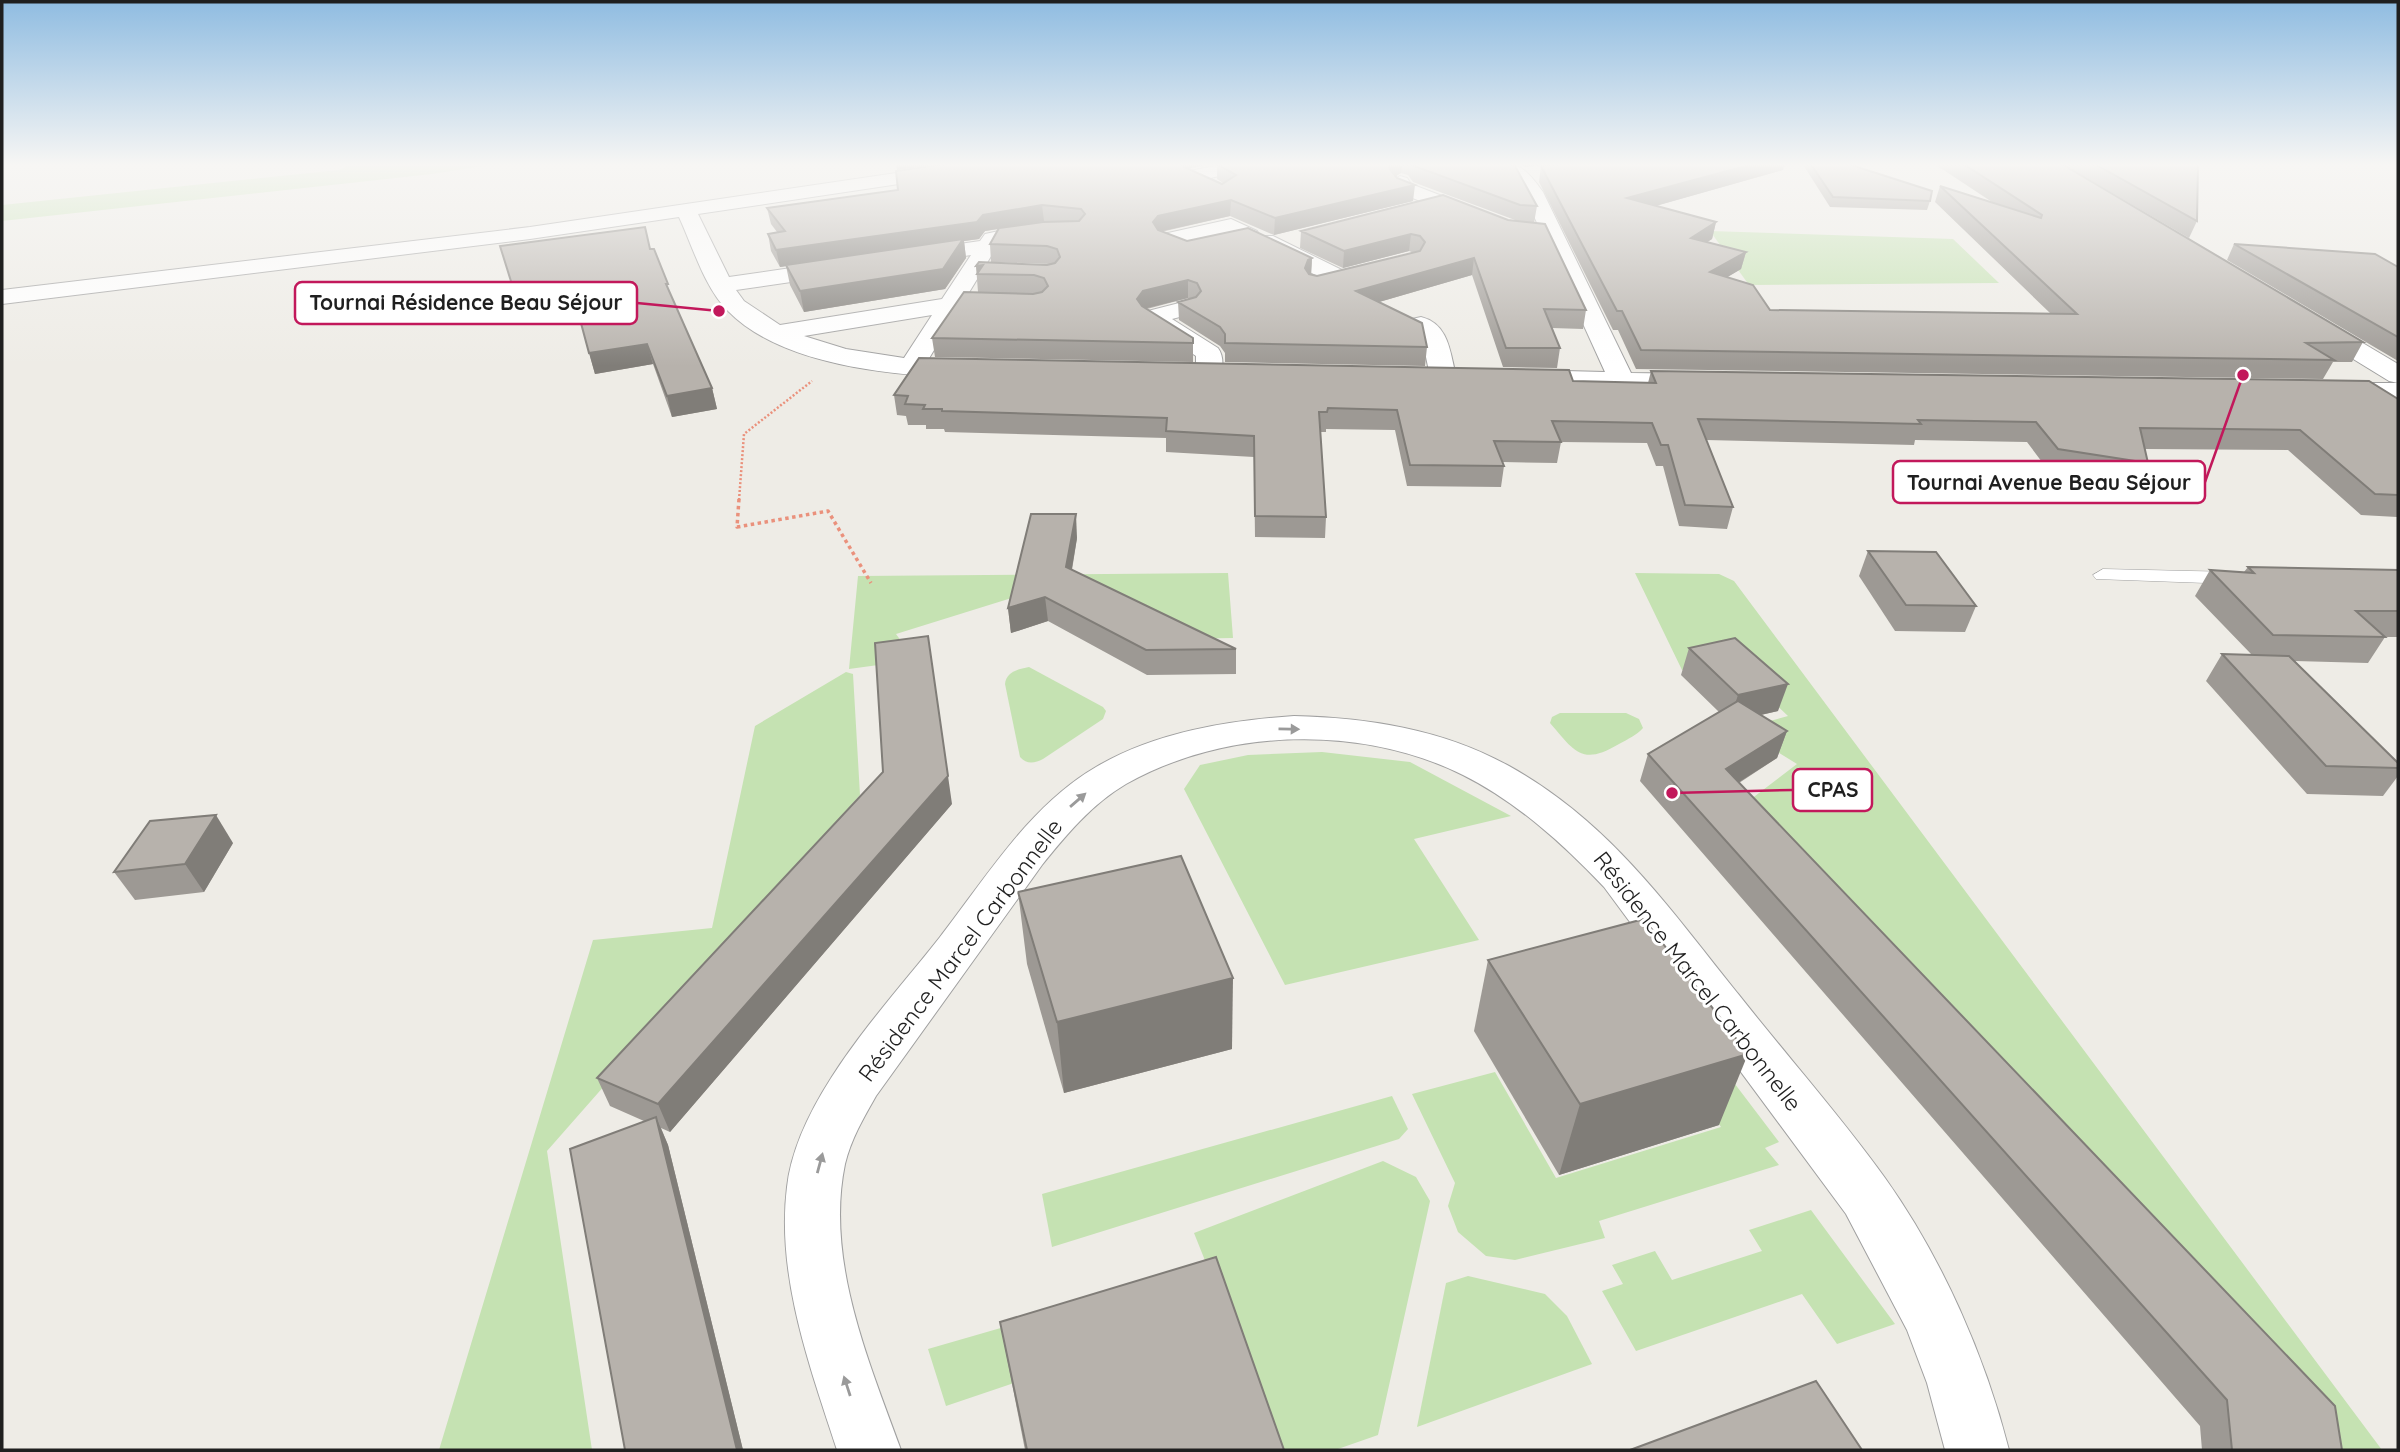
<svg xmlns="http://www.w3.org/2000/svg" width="2400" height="1452" font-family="Quicksand,sans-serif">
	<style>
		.grass { fill: #c5e2b2 }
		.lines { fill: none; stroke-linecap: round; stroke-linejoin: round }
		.service-casing { stroke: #a0a0a0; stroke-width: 1 }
		.minor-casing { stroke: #a0a0a0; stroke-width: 2 }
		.path-far1 { stroke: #ea917c; stroke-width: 2.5; stroke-dasharray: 2 2; stroke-linecap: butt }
		.path { stroke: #ea917c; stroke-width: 3.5; stroke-dasharray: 3.5 3.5; stroke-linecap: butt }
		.service { fill: #fff; fill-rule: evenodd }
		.minor { fill: #fff; fill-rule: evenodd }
		.wall { fill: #9d9994; fill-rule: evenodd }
		.shaded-wall { fill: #807d78 }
		.building { fill: #b7b2ac; stroke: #807d78; stroke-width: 2 }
		.oneway { fill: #9a9a9a }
		.labels { text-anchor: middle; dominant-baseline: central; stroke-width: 6; stroke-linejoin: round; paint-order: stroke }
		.near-street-label { font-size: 23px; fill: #1f1f1f; stroke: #fff }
		.leader { fill: none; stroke: #c2185b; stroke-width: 2.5 }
		.callout-dot { fill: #c2185b; stroke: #fff; stroke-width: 2.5 }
		.callout { fill: #fff; stroke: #c2185b; stroke-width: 2.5 }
		.callout-label { font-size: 21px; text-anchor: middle; font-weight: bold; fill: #1f1f1f }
	</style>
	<rect width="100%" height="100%" fill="#eeece6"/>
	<g class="grass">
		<polygon points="353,163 502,163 432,174 2,221 2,205 339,170"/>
		<polygon points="1710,231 1953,239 1999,283 1749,285"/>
		<polygon points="1228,573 1233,638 1176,639 1024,594 896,634 915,660 849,669 858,576"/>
		<polygon points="1635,573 1719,574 1734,581 2382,1450 2341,1450 1742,806 1797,764 1741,729 1788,716 1729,660 1682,670"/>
		<path d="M1029,667L1103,707L1106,711L1103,719L1043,759C1035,763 1027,765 1020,757L1005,684C1006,672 1018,669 1029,667Z"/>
		<polygon points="846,672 853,674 860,795 547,1151 592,1450 439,1450 593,940 712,928 755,726"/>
		<path d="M1560,713H1626L1639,719L1643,728C1637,735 1628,739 1619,744C1582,766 1575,752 1550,723L1552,717Z"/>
		<polygon points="1322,752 1410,762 1511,816 1414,839 1479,940 1285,985 1184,789 1200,765 1248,755"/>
		<polygon points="1697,1034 1779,1142 1765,1148 1779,1165 1599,1221 1605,1238 1515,1260 1486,1256 1458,1232 1448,1206 1455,1183 1412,1094 1495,1072 1556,1178 1721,1127 1660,1041"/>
		<polygon points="1392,1096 1408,1129 1399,1139 1052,1247 1042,1194"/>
		<polygon points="1383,1161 1416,1177 1430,1201 1378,1435 1335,1450 1261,1450 1014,1383 946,1406 928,1349 1208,1268 1194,1233"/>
		<polygon points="1811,1210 1895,1324 1837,1344 1802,1294 1636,1351 1602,1291 1623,1284 1612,1265 1655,1251 1672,1280 1762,1251 1749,1230"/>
		<polygon points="1468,1276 1545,1294 1567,1316 1592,1364 1417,1427 1446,1283"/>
	</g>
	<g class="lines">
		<defs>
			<polygon id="service" points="2103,569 2234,572 2244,578 2234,584 2096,579 2093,575"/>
			<g id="minor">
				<path d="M964,163H1008L999,169L698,214L729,277L839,261L847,263L850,268L847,273L839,275L736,290L744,301L780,325L942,299L971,255L913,264L905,262L902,257L905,252L980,241L985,234L999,231L1006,233L1010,237L1006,241L999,243L928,360L974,365L978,370L974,375L965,378C892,375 782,366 728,311C704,287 693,247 679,217L530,239L2,304V290L530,227ZM932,315L904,358L846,349L804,336Z"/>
				<polygon points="1230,163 1265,163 1263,167 1210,178 1233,192 1223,198 1185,180 1182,176 1185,172"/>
				<path d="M1488,163C1518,161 1526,168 1543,192L1631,373L1700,374L1709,376L1713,382L1709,388L1700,390L1513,384L1509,378L1513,372L1522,370L1605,372L1523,192L1515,180Z"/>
				<polygon points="1400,176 1407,178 1411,184 1486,213 1489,217 1486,221 1472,221 1397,192 1390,182"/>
				<path d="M1231,219L1257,231L1260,236H1273L1348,273L1351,278L1348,283H1332L1257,246L1255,240L1243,239L1228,232L1187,242L1212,241L1215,246L1212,251C1192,256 1171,259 1156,240L1159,235Z"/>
				<path d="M1187,301L1195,303L1199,308L1195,313L1172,319L1218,348C1224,356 1224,371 1218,380L1209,382L1200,380L1196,374V356L1144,322L1140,317L1144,312Z"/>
				<path d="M1421,317C1449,324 1450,352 1456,376L1452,382L1443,384L1434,382L1430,376L1422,338L1409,324L1412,319Z"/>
				<polygon points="2315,318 2324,320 2398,364 2398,383 2389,381 2306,330 2303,325 2306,320"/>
				<polygon points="2334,383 2398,383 2398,399 2325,397 2321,391 2325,385"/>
				<path d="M1294,716C1369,718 1442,729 1509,766C1610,822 1669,908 1739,995C1787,1056 1840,1115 1885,1178C1942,1258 1985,1356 2009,1450H1945L1927,1383L1907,1330L1846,1214L1604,887C1563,844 1517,802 1463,775C1361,724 1225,728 1126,784C1092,804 1066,835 1042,865L876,1096C864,1117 851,1139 845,1164C825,1260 869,1362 901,1450H837C810,1367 776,1276 787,1187C797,1098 886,1006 940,937C986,878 1029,806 1096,767C1156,732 1226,721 1294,716Z"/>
			</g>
		</defs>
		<use href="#service" class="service-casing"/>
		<use href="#minor" class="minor-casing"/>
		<polyline class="path-far1" points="739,500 744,434 812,381"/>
		<polyline class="path" points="739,499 737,527 828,511 871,583"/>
		<use href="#service" class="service"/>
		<use href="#minor" class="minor"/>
	</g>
	<g class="wall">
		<path d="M953,163H1218L1188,169L1222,184L1223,183L1217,179V164L1222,163H1508L1537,206L1534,223L1586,310L1583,329L1552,328L1560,348L1557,368L1503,367L1472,275L1379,302L1427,347L1425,366L1225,362V353L1220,346L1179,320L1178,302L1189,299L1188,298L1147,309L1193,338V362L935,357L932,338L1036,294L978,292L976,266L1050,264L991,262L990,244L999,229L985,231L979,239L964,241L966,258L945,289L804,312L790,285L786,266L780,267L771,251L768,234L777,232L771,224L767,208L898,190ZM1401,173L1408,175L1413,182L1515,220L1301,231L1300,248L1343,268L1409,251L1414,253L1317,276L1311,274L1312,258L1187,241L1161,232L1230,216L1274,235L1413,201L1396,176Z"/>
		<polygon points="1515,163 1562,163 1525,167"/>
		<polygon points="1802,163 1845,163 1930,201 1927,210 1830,207"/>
		<polygon points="1933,163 2060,163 2363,342 2352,362 2333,362 2323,379 1636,369 1618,330 1613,330 1539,182 1541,166 1783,170 1655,206 1716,222 1712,239 1707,242 1746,252 1741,269 1727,277 1770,310 2050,313 1935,202 1940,186 1992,202"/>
		<polygon points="2061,163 2195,163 2197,221 2189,238"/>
		<polygon points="2234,244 2398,267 2398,361 2227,260"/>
		<polygon points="500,246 651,249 712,388 717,409 672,417 653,364 595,374 575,301 521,311"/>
		<polygon points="1651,371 2398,399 2398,518 2397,517 2361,515 2288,450 2145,449 2148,463 2138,485 2048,470 2027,442 1915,440 1914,445 1706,440 1733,507 1727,529 1679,526 1663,466 1656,466 1647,443 1561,442 1557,463 1503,462 1504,466 1501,487 1407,486 1395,430 1326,429 1326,432 1320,432 1326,517 1325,538 1255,537 1254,457 1166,452 1166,438 945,432 944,429 926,429 926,425 908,425 906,416 897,415 894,395 1573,381 1648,383"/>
		<polygon points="1077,538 1072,570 1236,649 1236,674 1147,675 1048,621 1011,633 1008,608"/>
		<polygon points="1868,551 1976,606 1965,632 1895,631 1859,576"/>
		<polygon points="2248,567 2398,570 2398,637 2385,637 2368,663 2295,661 2398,763 2398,776 2383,796 2307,794 2206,681 2222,654 2252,655 2195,596 2210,570 2244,572"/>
		<polygon points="1689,648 1778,711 1761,715 1787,731 1777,758 1739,783 2342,1450 2202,1450 2200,1426 1640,781 1648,754 1719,712 1681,675"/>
		<polygon points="952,804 670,1132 661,1128 668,1145 743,1450 625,1450 644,1121 610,1106 597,1078"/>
		<polygon points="233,843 204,892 135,900 114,872"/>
		<polygon points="1018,892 1232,1049 1064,1093 1027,964"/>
		<polygon points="1488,960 1719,1125 1559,1175 1474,1031"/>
		<polygon points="1000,1322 1284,1450 1025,1450"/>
	</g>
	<g class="shaded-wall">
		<polygon points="896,163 949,163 897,170"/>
		<polygon points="1179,163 1218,163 1184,169"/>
		<polygon points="1393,163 1402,163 1401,173 1389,180 1390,164"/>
		<polygon points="1526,163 1562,163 1525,167"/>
		<polygon points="1757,163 1785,163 1783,170 1624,215 1627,198"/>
		<polygon points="1415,185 1413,201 1274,235 1275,218"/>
		<polygon points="1231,200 1230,216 1158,232 1153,222 1158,216"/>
		<polygon points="1042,205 1044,221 985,231 979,239 964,241 966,258 945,289 804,312 800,291 962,241 780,267 776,250"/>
		<polygon points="1716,222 1712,239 1687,255 1691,238"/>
		<polygon points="1411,234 1409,251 1343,268 1344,251"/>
		<polygon points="1746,252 1741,269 1706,290 1710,272"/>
		<polygon points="1312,258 1311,276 1305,268 1308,260"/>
		<polygon points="1474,258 1472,275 1355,309 1356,291"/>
		<polygon points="983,265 977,274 976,266"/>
		<polygon points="1188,280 1188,298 1143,309 1137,299 1143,291"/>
		<polygon points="570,282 576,301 521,311 514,291"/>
		<polygon points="647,344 653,364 595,374 589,353"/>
		<polygon points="712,388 717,409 672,417 667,396"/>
		<polygon points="1076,514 1077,538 1068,591 1066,567"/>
		<polygon points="1045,597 1048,621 1011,633 1008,608"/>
		<polygon points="928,636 952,804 670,1132 658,1104 948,776"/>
		<polygon points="1788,684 1778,711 1729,722 1738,695"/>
		<polygon points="1787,731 1777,758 1717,796 1726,769"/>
		<polygon points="216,815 233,843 204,892 185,864"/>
		<polygon points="1233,978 1232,1049 1064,1093 1057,1022"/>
		<polygon points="1748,1054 1719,1125 1559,1175 1580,1104"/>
		<polygon points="656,1117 668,1145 743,1450 737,1450"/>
	</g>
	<g class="building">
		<polygon points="953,163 1181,163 1184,167 1222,184 1236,175 1217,164 1222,163 1393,163 1390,164 1389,168 1397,178 1415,185 1275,218 1231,200 1158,216 1153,222 1158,230 1187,241 1248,228 1312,258 1308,260 1305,268 1309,274 1317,276 1420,251 1425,242 1420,236 1411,234 1344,251 1301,231 1443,195 1508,220 1545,224 1586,310 1544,309 1560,348 1506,348 1474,258 1356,291 1422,323 1427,347 1225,343 1225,334 1220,327 1178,302 1196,297 1201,291 1197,283 1188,280 1143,291 1137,299 1142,306 1193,338 1193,343 932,338 964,292 1033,294 1042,292 1048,286 1044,278 1034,275 977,274 983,265 976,266 979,262 1047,265 1055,263 1060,257 1057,249 1047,246 990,244 999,228 1043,222 1079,221 1085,214 1081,209 1042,205 983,215 977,222 776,250 768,234 785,231 767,208 898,190 896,171"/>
		<polygon points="1411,163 1508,163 1515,166 1537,206 1520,205 1414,166"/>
		<polygon points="1570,163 1757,163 1627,198 1716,222 1691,238 1746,252 1710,272 1753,285 1770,310 2077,314 1940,186 2041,218 2042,215 1962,163 2060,163 2363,342 2306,343 2334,360 1641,350 1622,311 1617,311 1541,166"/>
		<polygon points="1810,163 1845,163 1932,191 1930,201 1833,197"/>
		<polygon points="2093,163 2195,163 2198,165 2197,221"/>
		<polygon points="645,227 650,249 654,249 668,284 666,284 712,388 667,396 647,344 589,353 570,282 514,291 500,246"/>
		<polygon points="963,239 943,269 800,291 786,265"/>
		<polygon points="2234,244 2375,254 2398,267 2398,337"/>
		<polygon points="919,358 1569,370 1573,381 1656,383 1651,371 2369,381 2398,399 2398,495 2375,494 2300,430 2140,428 2148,463 2058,449 2036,422 1918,420 1921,424 1698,419 1733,507 1685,505 1668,445 1661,445 1652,423 1552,421 1561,442 1494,441 1504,466 1410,465 1397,410 1328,408 1327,412 1319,412 1326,517 1255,516 1254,436 1166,431 1167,418 942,411 942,409 923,409 925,405 905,404 908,396 894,395"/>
		<polygon points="1031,514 1076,514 1066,567 1236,649 1146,650 1045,597 1008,608"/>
		<polygon points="1868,551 1936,552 1976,606 1906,605"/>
		<polygon points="2248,567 2398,570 2398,611 2356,611 2385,637 2273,635 2210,570 2254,573"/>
		<polygon points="928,636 948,776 658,1104 597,1078 883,772 875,643"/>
		<polygon points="1735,638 1788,684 1738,695 1689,648"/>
		<polygon points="2222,654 2289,656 2398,763 2398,768 2326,766"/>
		<polygon points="1738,701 1787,731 1726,769 2335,1406 2342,1450 2232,1450 2227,1400 1648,754"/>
		<polygon points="216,815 185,864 114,872 150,821"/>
		<polygon points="1181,856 1233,978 1057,1022 1018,892"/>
		<polygon points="1644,919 1748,1054 1580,1104 1488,960"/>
		<polygon points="656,1117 737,1450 625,1450 570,1149"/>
		<polygon points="1216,1257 1284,1450 1027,1450 1000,1322"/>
		<polygon points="1816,1381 1862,1450 1630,1450"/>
	</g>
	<defs><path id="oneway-solid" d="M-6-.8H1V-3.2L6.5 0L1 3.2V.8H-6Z" transform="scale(1.75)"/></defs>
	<g class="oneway">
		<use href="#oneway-solid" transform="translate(1289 729) rotate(1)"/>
		<use href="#oneway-solid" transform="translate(1078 800) rotate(-41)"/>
		<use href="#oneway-solid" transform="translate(820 1163) rotate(-75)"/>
		<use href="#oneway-solid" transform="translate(847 1386) rotate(-108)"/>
	</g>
	<linearGradient id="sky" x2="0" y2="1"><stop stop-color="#8fbce1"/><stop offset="0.45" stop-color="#f7f6f4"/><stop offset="1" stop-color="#f7f6f4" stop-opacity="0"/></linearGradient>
	<rect width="2400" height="366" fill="url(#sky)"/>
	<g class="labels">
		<g class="near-street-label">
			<text transform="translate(960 950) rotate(-53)">Résidence Marcel Carbonnelle</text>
			<text transform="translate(1698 981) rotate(52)">Résidence Marcel Carbonnelle</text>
		</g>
	</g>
	<path class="leader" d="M719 311L637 303M2243 375L2205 482M1672 793L1793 790"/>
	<g class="callout-dot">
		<circle cx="719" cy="311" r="7"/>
		<circle cx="2243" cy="375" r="7"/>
		<circle cx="1672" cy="793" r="7"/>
	</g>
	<g class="callout">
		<rect x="295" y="282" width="342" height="42" rx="7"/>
		<rect x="1893" y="461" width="312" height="42" rx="7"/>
		<rect x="1793" y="769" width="79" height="42" rx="7"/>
	</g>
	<g class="callout-label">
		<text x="466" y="310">Tournai Résidence Beau Séjour</text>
		<text x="2049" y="490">Tournai Avenue Beau Séjour</text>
		<text x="1833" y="797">CPAS</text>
	</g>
	<rect width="2400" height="1452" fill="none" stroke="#1f1f1f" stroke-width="7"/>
</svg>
